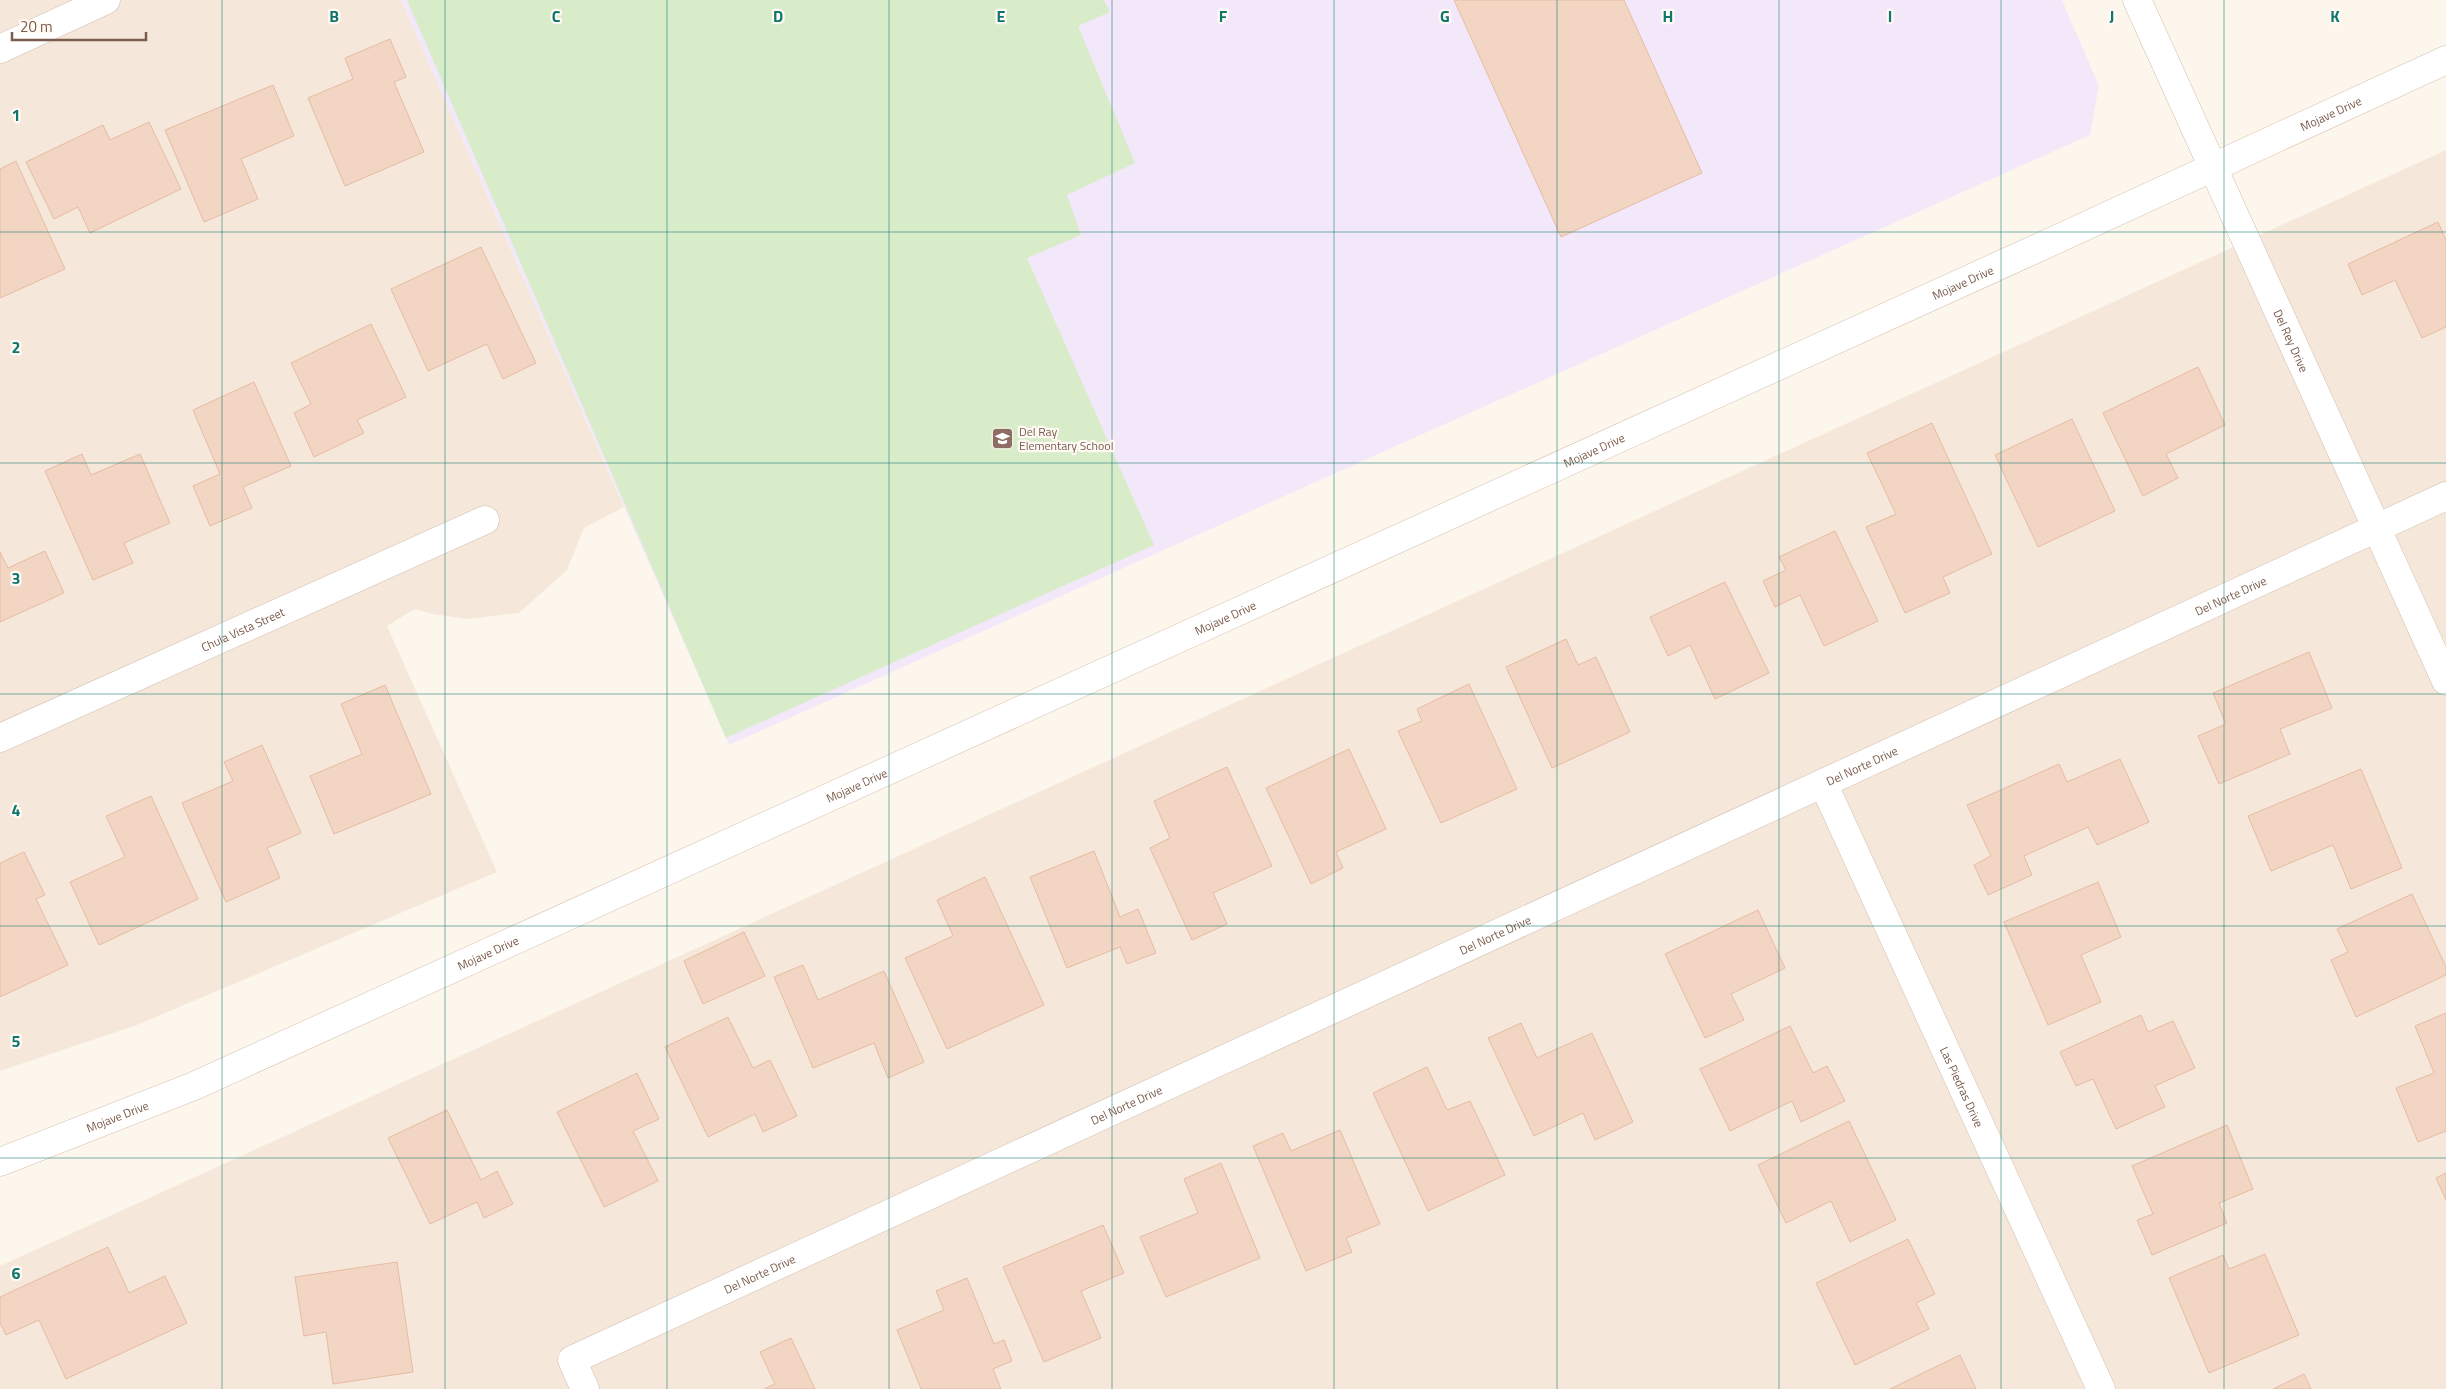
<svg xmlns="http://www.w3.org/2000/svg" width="2446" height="1389" font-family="'Titillium Web',sans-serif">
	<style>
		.residential { fill: #f5e8da }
		.education { fill: #f3e8fa }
		.green { fill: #d8ecc9 }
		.building { fill: #f3d5c3; stroke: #e6bba3 }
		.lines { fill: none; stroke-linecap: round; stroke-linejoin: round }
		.street-casing { stroke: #d1beb0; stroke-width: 29 }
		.secondary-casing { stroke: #d6c0b0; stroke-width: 29 }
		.street { stroke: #fff; stroke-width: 28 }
		.secondary { stroke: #fff; stroke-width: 28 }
		.grid { fill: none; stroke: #0f766e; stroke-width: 1; stroke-opacity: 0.55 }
		.labels { text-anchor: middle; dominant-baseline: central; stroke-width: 4.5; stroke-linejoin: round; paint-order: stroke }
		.street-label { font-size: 12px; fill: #7a5c4d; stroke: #fffaf3 }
		.education-label { font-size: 12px; fill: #785e54; stroke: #fffaf3; text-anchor: start }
		.grid-label { font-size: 16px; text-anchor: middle; font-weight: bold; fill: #0f766e; stroke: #fffaf3; stroke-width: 4.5; stroke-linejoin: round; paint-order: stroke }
	</style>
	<rect width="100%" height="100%" fill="#fdf6ec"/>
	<g class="residential">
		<polygon points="0,0 401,0 624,507 584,528 567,570 519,613 467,619 432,614 415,609 387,626 497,872 137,1025 0,1071"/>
		<polygon points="2446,150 2446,1389 0,1389 0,1266"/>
	</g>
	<polygon class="education" points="401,0 2062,0 2099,86 2090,135 729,745"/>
	<polygon class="green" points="407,0 1104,0 1110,12 1078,26 1135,163 1067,195 1081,235 1027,258 1154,545 726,738"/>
	<g class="building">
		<polygon points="1454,0 1624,0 1702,173 1561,237"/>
		<polygon points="390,39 406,77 394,82 424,152 345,186 308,98 353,79 345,58"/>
		<polygon points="273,85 294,136 241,159 258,199 204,222 165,130"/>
		<polygon points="149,122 181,189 90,233 78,207 54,219 26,162 103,125 110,140"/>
		<polygon points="16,161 65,269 0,298 0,169"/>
		<polygon points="2438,222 2446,240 2446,327 2422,338 2395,280 2362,295 2348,264"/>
		<polygon points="481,247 536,363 503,379 487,344 428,371 391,289"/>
		<polygon points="371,324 406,397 357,420 364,433 314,457 294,413 311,404 291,363"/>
		<polygon points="2198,367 2225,425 2166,454 2178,478 2143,496 2103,413"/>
		<polygon points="254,382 291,466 243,487 252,508 210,526 193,486 220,474 193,410"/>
		<polygon points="2072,419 2115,511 2038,547 1995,455"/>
		<polygon points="1932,423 1992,554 1943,577 1950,593 1905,613 1866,527 1896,514 1867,453"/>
		<polygon points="82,454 91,475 140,454 170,523 124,543 133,563 93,580 45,471"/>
		<polygon points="1835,531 1878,621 1824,646 1800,595 1775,607 1763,581 1786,570 1779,557"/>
		<polygon points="45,551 64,593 0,622 0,552 8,568"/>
		<polygon points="1725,582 1769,673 1715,699 1690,645 1668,656 1650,617"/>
		<polygon points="1566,639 1578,665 1596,657 1630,732 1552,768 1506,667"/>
		<polygon points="2309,652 2332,708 2280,729 2290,754 2219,784 2198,736 2226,724 2213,693"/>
		<polygon points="1469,684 1517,789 1441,823 1398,731 1422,721 1417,709"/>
		<polygon points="385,685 431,794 334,834 310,776 362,754 341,704"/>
		<polygon points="262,745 301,833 267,848 280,878 226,902 182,803 233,781 224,762"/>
		<polygon points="1349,749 1386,829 1336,852 1343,868 1311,884 1266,788"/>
		<polygon points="2120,759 2149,822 2097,845 2088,827 2024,856 2032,875 1988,895 1974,865 1991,856 1967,805 2059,764 2067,782"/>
		<polygon points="1227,767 1272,866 1213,893 1227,924 1192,940 1150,848 1170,838 1154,801"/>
		<polygon points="2361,769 2402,868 2351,889 2333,845 2271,871 2248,816"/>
		<polygon points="151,796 198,899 99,945 70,882 125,857 106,816"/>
		<polygon points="1094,851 1120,917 1138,909 1156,953 1127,964 1120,947 1067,968 1030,877"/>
		<polygon points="24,852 45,895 36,899 68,965 0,997 0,863"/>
		<polygon points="985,877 1044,1005 947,1049 905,958 953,936 937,900"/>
		<polygon points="2098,882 2121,937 2081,955 2101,1002 2048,1025 2004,922"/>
		<polygon points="2412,894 2446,967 2446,975 2356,1017 2331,960 2348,952 2337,929"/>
		<polygon points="1758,910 1785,968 1731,994 1744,1020 1705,1038 1665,954"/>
		<polygon points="744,932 765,976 703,1004 684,961"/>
		<polygon points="803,965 818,1000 884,971 924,1062 888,1078 874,1043 813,1068 774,977"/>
		<polygon points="2446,1013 2446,1131 2418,1142 2396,1088 2434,1073 2415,1026"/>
		<polygon points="2141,1015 2148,1032 2173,1021 2195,1068 2155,1086 2165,1107 2116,1129 2093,1079 2076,1086 2060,1052"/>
		<polygon points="728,1017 753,1068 770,1060 797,1116 763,1132 755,1114 708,1137 665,1047"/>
		<polygon points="1521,1023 1537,1058 1592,1033 1633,1122 1595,1140 1583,1113 1534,1136 1488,1038"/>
		<polygon points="1790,1026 1813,1073 1827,1066 1845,1101 1801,1122 1792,1101 1730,1131 1700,1069"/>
		<polygon points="1427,1067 1447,1110 1470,1101 1505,1175 1428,1211 1373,1093"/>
		<polygon points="637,1073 659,1119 633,1131 658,1181 604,1207 557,1112"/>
		<polygon points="447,1110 481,1180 497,1171 513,1204 484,1218 477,1202 430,1224 388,1138"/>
		<polygon points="1849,1121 1896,1220 1850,1242 1831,1201 1786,1223 1758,1165"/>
		<polygon points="2227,1125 2253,1189 2219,1203 2227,1223 2152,1255 2137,1220 2153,1214 2132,1166"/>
		<polygon points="1340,1130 1380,1224 1346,1238 1352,1252 1306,1271 1253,1146 1283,1133 1291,1151"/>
		<polygon points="1221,1163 1260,1258 1166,1297 1140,1237 1198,1213 1184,1179"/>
		<polygon points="2446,1173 2446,1200 2436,1178"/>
		<polygon points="1103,1225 1124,1273 1081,1291 1101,1338 1044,1362 1003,1267"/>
		<polygon points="1908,1239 1935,1294 1916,1303 1929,1329 1855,1365 1816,1283"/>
		<polygon points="108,1247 129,1293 165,1276 187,1323 66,1379 39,1320 6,1335 0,1323 0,1297"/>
		<polygon points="2265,1254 2299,1335 2209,1373 2169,1278 2223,1255 2229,1269"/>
		<polygon points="397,1262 413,1372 333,1384 326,1332 304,1336 295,1277"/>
		<polygon points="967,1278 994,1344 1004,1340 1012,1361 993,1369 1001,1389 921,1389 897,1330 944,1310 936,1291"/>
		<polygon points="791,1338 815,1389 764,1389 775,1384 760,1352"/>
		<polygon points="1960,1355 1976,1389 1890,1389"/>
		<polygon points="2304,1374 2311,1389 2273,1389"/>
	</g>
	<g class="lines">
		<defs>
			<g id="street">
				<path id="s1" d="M2137,0L2446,681"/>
				<polyline points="0,49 106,0"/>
				<path id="s2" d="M0,738L485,520"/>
				<path id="s3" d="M1823,783L2101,1389"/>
				<path id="s4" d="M585,1389L572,1360L2446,496"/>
			</g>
			<g id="secondary">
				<path id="s5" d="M0,1162L194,1086L2029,252L2446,60"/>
			</g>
		</defs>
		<use href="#street" class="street-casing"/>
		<use href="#secondary" class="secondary-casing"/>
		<use href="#street" class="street"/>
		<use href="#secondary" class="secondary"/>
	</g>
	<path class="grid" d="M222,0V1389M445,0V1389M667,0V1389M889,0V1389M1112,0V1389M1334,0V1389M1557,0V1389M1779,0V1389M2001,0V1389M2224,0V1389M0,232H2446M0,463H2446M0,694H2446M0,926H2446M0,1158H2446"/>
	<defs>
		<symbol id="school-square" viewBox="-11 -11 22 22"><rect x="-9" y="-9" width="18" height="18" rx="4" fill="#8d6e63" stroke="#fffaf3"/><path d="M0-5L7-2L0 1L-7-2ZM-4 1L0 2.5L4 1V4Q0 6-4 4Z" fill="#fff"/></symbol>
	</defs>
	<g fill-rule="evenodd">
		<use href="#school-square" x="990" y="426" width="25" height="25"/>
	</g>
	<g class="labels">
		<g class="street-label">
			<text stroke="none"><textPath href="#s5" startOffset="2556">Mojave Drive</textPath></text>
			<text stroke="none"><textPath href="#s5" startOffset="2151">Mojave Drive</textPath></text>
			<text stroke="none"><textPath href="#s1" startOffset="374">Del Rey Drive</textPath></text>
			<text stroke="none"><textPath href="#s5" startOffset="1746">Mojave Drive</textPath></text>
			<text stroke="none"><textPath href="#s4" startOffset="1858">Del Norte Drive</textPath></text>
			<text stroke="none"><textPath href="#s5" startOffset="1341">Mojave Drive</textPath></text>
			<text stroke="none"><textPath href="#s2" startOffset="266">Chula Vista Street</textPath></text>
			<text stroke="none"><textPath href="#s4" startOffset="1452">Del Norte Drive</textPath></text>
			<text stroke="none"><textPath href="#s5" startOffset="936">Mojave Drive</textPath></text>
			<text stroke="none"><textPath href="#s4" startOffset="1048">Del Norte Drive</textPath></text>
			<text stroke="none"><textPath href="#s5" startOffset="531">Mojave Drive</textPath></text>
			<text stroke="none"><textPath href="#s3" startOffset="334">Las Piedras Drive</textPath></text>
			<text stroke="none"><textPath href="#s4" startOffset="642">Del Norte Drive</textPath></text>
			<text stroke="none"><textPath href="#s5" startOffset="126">Mojave Drive</textPath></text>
			<text stroke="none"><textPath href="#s4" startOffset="238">Del Norte Drive</textPath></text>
		</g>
		<g class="education-label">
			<text x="1019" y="431">Del Ray<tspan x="1019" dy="14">Elementary School</tspan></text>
		</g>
	</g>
	<g class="grid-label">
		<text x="334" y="22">B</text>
		<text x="556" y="22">C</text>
		<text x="778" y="22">D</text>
		<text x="1001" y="22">E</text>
		<text x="1223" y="22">F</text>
		<text x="1445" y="22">G</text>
		<text x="1668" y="22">H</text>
		<text x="1890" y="22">I</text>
		<text x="2112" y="22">J</text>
		<text x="2335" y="22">K</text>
		<text x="16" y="121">1</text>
		<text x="16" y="353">2</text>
		<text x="16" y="584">3</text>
		<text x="16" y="816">4</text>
		<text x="16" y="1047">5</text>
		<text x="16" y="1279">6</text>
	</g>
	<path d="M12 32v8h134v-8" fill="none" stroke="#7a5c4d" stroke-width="2.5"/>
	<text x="20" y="32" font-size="15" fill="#7a5c4d" stroke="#fffaf3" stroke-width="4" paint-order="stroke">20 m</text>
</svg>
